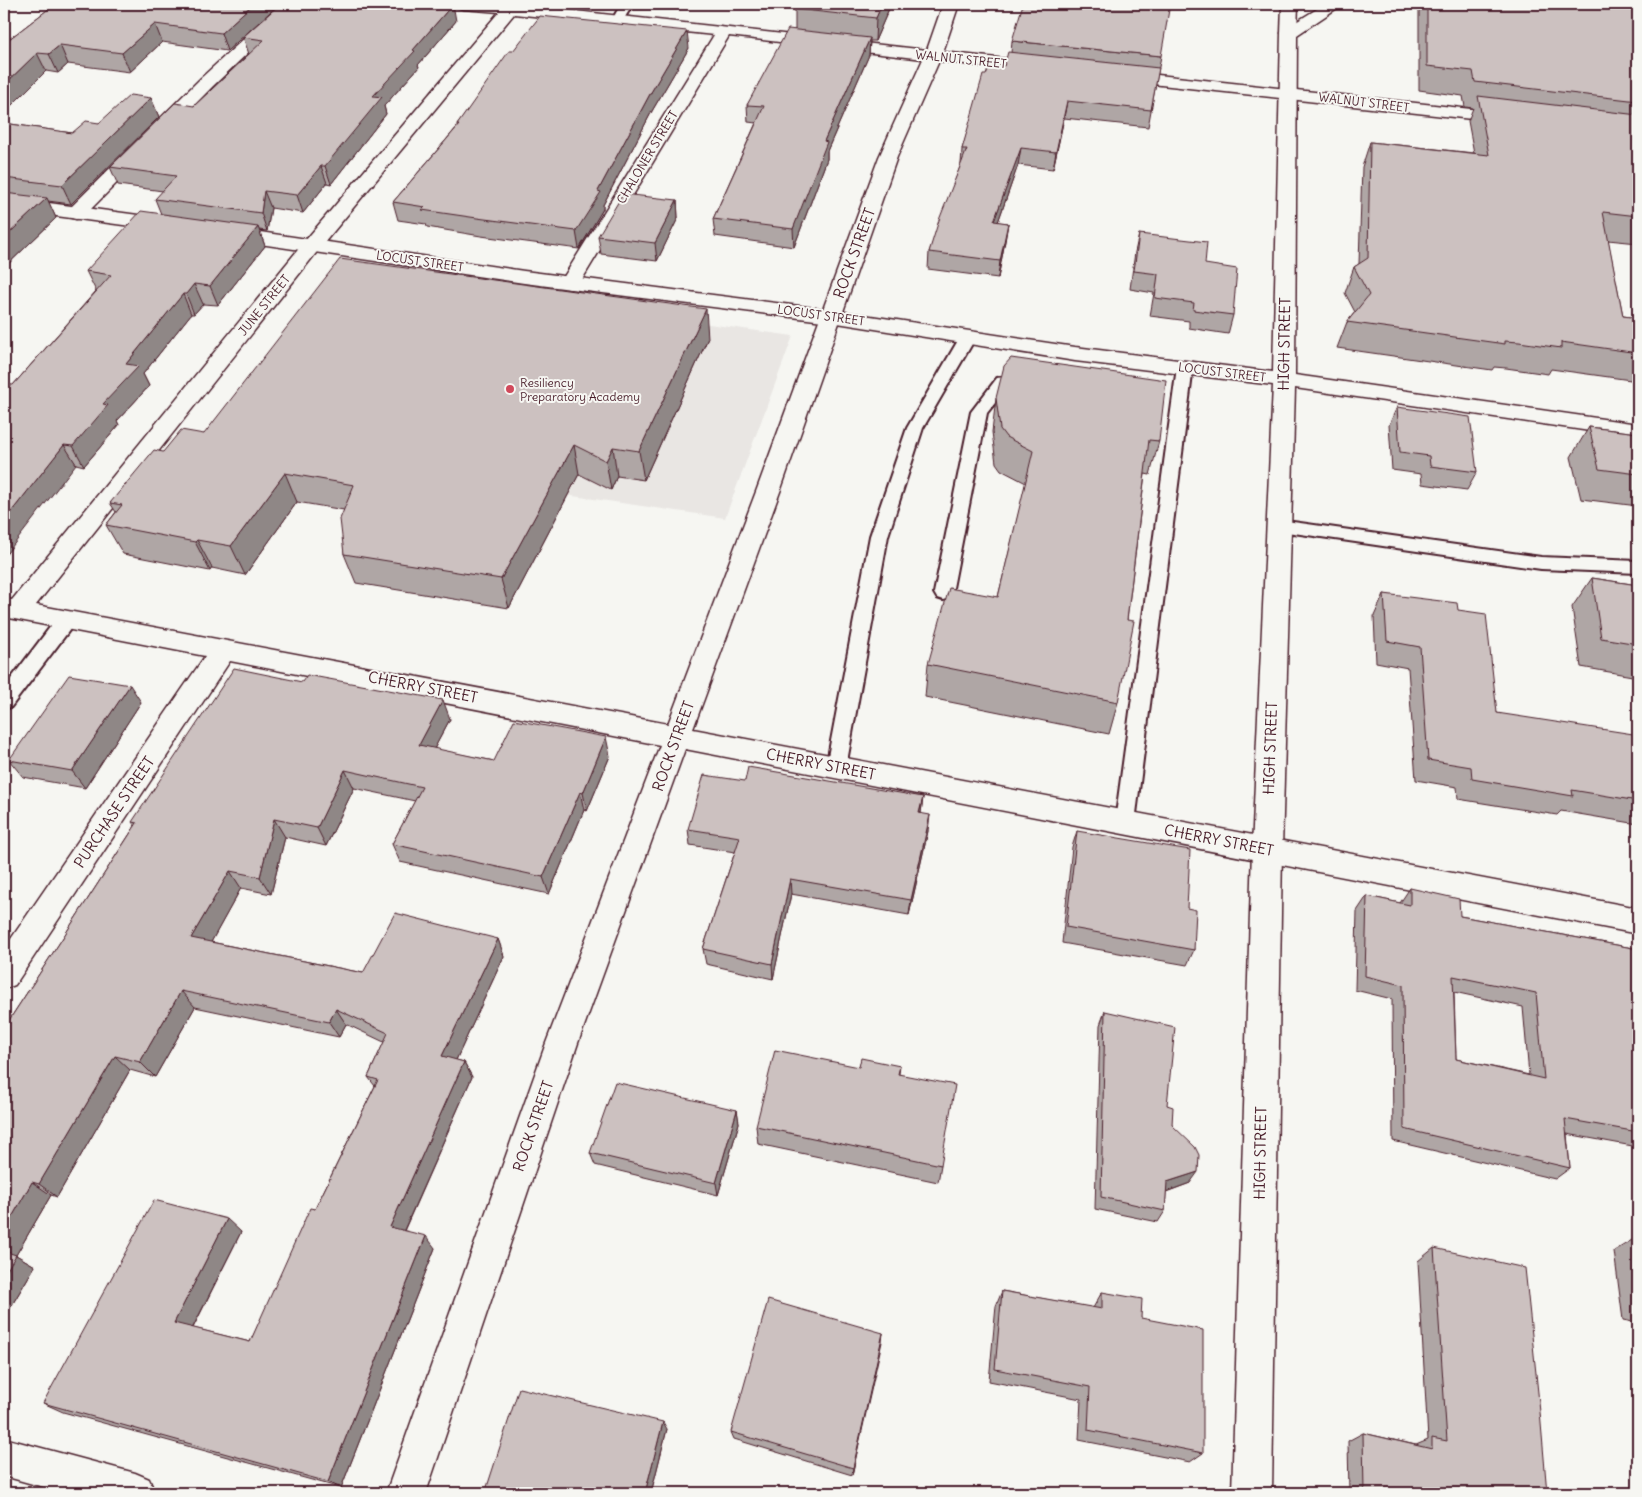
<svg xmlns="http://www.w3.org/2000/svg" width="1642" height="1497" font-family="Delius,sans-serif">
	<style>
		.built { fill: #e9e6e3 }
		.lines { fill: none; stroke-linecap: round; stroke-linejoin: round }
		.lane-casing { stroke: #4a1f2b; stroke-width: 4 }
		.street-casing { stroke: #4a1f2b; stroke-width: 3 }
		.secondary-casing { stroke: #4a1f2b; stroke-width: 3 }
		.lane { fill: #f6f6f2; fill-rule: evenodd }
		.street { fill: #f6f6f2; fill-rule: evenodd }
		.secondary { fill: #f6f6f2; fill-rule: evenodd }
		.wall { fill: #afa6a5; stroke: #4a1f2b; fill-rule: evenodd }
		.shaded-wall { fill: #8f8786; stroke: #4a1f2b }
		.building { fill: #ccc1c0; stroke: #4a1f2b; fill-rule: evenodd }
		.poi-dot { fill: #d1495b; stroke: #f6f6f2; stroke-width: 2 }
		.labels { text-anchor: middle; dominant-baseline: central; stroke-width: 4; stroke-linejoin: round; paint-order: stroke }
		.far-street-label { font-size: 12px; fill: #4a1f2b; stroke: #f6f6f2 }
		.far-poi-label { font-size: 12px; fill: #4a1f2b; stroke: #f6f6f2; text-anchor: start }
		.street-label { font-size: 15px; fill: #4a1f2b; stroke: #f6f6f2 }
	</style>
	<rect width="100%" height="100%" fill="#f6f6f2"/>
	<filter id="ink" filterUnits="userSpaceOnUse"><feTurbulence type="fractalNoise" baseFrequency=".02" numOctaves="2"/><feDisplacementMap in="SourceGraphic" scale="10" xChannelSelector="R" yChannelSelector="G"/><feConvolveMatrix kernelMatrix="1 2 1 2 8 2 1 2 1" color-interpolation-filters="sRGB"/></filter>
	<g filter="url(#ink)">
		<polygon class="built" points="336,271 793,336 725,518 206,443"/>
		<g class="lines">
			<defs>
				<g id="lane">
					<polygon points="621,4 633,4 622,22 614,22 612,20"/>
					<polygon points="968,332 973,334 976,337 923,428 888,536 846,767 843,773 836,775 829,773 826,767 870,536 907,428 960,337 963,334"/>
					<polygon points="1185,362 1191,364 1193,367 1135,822 1132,828 1125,831 1118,828 1115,822 1177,367 1179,364"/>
					<polygon points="1003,377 1030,382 1032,386 1030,390 1024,391 1007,388 987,413 952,593 949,598 943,600 937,598 934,593 971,412 997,378"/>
					<polygon points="1279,520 1541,557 1638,561 1638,573 1541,569 1273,530 1270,526 1273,522"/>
					<polygon points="67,612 74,614 76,619 74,624 11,707 4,709 4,688 60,614"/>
				</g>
				<g id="street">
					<polygon points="282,4 299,4 213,86 83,217 76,219 69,217 66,213 69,209 201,78"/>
					<path d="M455,4H522L521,5L927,50L943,4H959L943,52L1041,63L1047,64L1049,68L1047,72L1041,73L939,61L897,157L781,489L693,729L1638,908V934L685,749L578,1043L426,1493H386L546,1043L660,745L230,661L15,985L4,989V949L205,656L4,617V599L12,600L310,235L499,12L463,9L457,7ZM514,14L714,35L560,283L563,287L570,289L577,287L580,283L729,36L923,59L879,157L757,489L668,724L36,605L324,243Z"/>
					<polygon points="1282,4 1298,4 1297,33 1295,36 1283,36 1281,33"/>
					<polygon points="1121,71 1508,113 1514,114 1517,118 1514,122 1508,123 1115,80 1113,76 1115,72"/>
					<polygon points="4,1438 135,1473 149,1479 155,1493 65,1493 4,1476"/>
				</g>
				<g id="secondary">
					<polygon points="1325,4 1343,4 1297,35 1295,375 1638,424 1638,438 1295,388 1282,849 1272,1493 1232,1493 1252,849 1273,385 1075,361 831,322 524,283 226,239 219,237 216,233 219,229 226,227 524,271 831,310 1075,347 1273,372 1281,33 1283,30"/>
					<polygon points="4,197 168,219 175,221 178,225 175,229 168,231 4,209"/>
				</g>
			</defs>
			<use href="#lane" class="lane-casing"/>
			<use href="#street" class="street-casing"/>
			<use href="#secondary" class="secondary-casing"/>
			<use href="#lane" class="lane"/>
			<use href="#street" class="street"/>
			<use href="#secondary" class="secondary"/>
		</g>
		<g class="wall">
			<polygon points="55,4 278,4 278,5 227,51 162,42 130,72 68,64 58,73 46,71 4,113 4,43"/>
			<polygon points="733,4 891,4 875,41 870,41 869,55 827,151 827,159 794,247 715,236 713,219 756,123 748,122 747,105 795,29 795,10"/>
			<polygon points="1420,4 1638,4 1638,243 1608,240 1623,316 1638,318 1638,381 1551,369 1548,374 1506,368 1494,367 1492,370 1337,348 1347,322 1355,312 1345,293 1354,267 1359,264 1362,167 1370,142 1474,153 1468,121 1473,108 1465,107 1463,96 1419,90 1419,6"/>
			<polygon points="456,21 418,65 419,67 384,106 386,114 331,184 327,183 303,213 271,208 267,231 259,230 265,246 218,305 203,304 194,314 191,314 143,374 149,386 117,421 119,425 84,466 76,464 13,385 96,291 86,271 161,214 155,199 163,191 118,185 110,167 194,106 249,54 243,37"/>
			<polygon points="1012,41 1161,56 1148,127 1064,118 1053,169 1018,165 998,222 1008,223 1005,241 998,278 928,269 929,252 961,164 962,149 986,75 1004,66 1011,53"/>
			<polygon points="689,48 652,111 603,205 603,209 579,249 481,236 427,227 426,224 398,220 393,202 457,127 457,125 513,51"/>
			<polygon points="151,98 159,117 71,204 48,201 56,218 4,268 4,123 72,133 99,123"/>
			<polygon points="677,200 678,218 657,261 601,254 598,236"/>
			<polygon points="1139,234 1205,264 1233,315 1228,334 1189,328 1189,321 1150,316 1154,293 1130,289 1135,252"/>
			<polygon points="708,338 644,480 617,476 611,490 579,474 509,608 356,583 344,554 344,510 297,502 245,575 212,568 210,571 123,554 106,525 116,512 110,503 163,452 204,434"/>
			<polygon points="996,398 1159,441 1150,475 1145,474 1127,620 1118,702 1109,734 925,697 928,664 998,597 1026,483 1001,470 996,463 992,432"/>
			<polygon points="1397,407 1477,472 1467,490 1422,484 1421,474 1392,470 1389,425"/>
			<polygon points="1589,427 1638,433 1638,506 1581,499 1571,457"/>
			<polygon points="1592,578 1638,585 1638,677 1581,667 1572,607"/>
			<polygon points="1384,594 1458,610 1497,713 1638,756 1638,824 1561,811 1557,815 1458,799 1457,787 1416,780 1408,668 1376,662 1374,616"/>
			<polygon points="141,702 85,788 23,777 9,760"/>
			<polygon points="450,719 434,749 494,761 610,756 587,811 584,810 549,894 400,862 392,844 415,801 354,788 326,846 285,837 271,894 241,888 211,942 363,973 498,939 504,956 456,1060 464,1062 472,1077 404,1231 435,1248 341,1488 63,1412 43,1403 241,1232 193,1328 250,1342 375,1086 368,1077 384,1042 346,1024 339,1037 195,1007 155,1077 130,1070 57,1197 51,1195 16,1255 35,1266 6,1315 4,1315 4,1028 62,939 135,826 132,822"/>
			<polygon points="745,781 923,797 921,813 928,831 909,915 791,894 773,979 706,964 703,949 735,852 690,845 688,829"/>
			<polygon points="1077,831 1187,908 1194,950 1187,965 1062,943 1072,847"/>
			<path d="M1410,888L1460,916L1638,949V1147L1567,1134L1570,1168L1555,1179L1393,1141L1392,999L1355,990L1357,911L1367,896L1400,903ZM1454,992L1523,1007L1529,1075L1456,1059Z"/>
			<polygon points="1105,1011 1167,1105 1172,1125 1190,1183 1166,1192 1165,1211 1158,1222 1095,1209 1100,1025"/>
			<polygon points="900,1066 899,1074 941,1165 938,1182 758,1144 756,1126 859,1067"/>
			<polygon points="737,1110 739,1123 718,1195 595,1165 590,1153"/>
			<polygon points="1637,1237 1638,1237 1638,1323 1623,1320 1614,1251"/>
			<polygon points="1434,1248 1547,1493 1349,1493 1348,1441 1363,1433 1416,1445 1428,1440 1418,1261"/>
			<polygon points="1002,1291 1093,1308 1102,1292 1141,1318 1203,1453 1190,1462 1079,1440 1081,1399 989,1381 996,1306"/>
			<polygon points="883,1333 852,1475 734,1439 731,1432"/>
			<polygon points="667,1429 651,1493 491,1493 486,1490"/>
		</g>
		<g class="shaded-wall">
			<polygon points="253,4 278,4 278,5 227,51 221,33"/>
			<polygon points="453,4 456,21 418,65 419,67 384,106 386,114 331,184 325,166 373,96"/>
			<polygon points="882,4 891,4 875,41 876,18"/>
			<polygon points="155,24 162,42 130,72 122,53"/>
			<polygon points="687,31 689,48 652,111 603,205 603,209 579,249 576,231 598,191 650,94"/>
			<polygon points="870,38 869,55 827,151 827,159 794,247 793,229 824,141"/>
			<polygon points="60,45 68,64 58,73 49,54"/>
			<polygon points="37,53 46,71 4,113 4,85"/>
			<polygon points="151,98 159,117 71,204 62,185"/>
			<polygon points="1067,101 1064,118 1053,169 1056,152"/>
			<polygon points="1021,148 1018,165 992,239 994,221"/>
			<polygon points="321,166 327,183 303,213 297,195"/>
			<polygon points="264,191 271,208 267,231 261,213"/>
			<polygon points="47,198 56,218 4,268 4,238"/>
			<polygon points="677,200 678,218 657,261 655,243"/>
			<polygon points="1008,223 1005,241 998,278 1000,261"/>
			<polygon points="258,227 265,246 218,305 210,286"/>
			<polygon points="194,284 203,304 194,314 186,294"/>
			<polygon points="183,294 191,314 143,374 149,386 117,421 119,425 84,466 73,446 103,404 126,364"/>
			<polygon points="706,309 708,338 644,480 639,451"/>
			<polygon points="64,445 76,464 4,557 4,521"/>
			<polygon points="574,445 579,474 509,608 501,579"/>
			<polygon points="613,447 617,476 611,490 606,461"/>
			<polygon points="285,473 297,502 245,575 231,546"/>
			<polygon points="197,540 212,568 210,571 195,542"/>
			<polygon points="130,685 141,702 85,788 72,771"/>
			<polygon points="443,700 450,719 426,764 419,745"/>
			<polygon points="606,737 610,756 587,811 583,793"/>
			<polygon points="345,770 354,788 326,846 317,828"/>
			<polygon points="580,792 584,810 549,894 543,877"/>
			<polygon points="923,797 921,813 919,813"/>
			<polygon points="930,815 928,831 909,915 911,900"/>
			<polygon points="274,819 285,837 271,894 260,877"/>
			<polygon points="230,871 241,888 204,955 191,938"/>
			<polygon points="790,879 791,894 773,979 772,964"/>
			<polygon points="498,939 504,956 451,1071 442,1056"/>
			<polygon points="181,991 195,1007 155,1077 140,1062"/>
			<polygon points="336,1009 346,1024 339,1037 329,1022"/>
			<polygon points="115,1056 130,1070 57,1197 39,1184"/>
			<polygon points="464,1062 472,1077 400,1239 390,1227"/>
			<polygon points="737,1110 739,1123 718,1195 716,1183"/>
			<polygon points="1198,1172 1190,1183 1160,1194 1167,1182"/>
			<polygon points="32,1182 51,1195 16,1255 35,1266 6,1315 4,1314 4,1231"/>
			<polygon points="227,1219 241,1232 190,1333 174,1323"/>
			<polygon points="426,1236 435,1248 341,1488 328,1482"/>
			<polygon points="883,1333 882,1342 852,1475 853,1468"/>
			<polygon points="663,1422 667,1429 651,1493 645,1493"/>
		</g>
		<g class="building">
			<polygon points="55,4 253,4 221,33 155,24 122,53 60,45 49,54 37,53 4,85 4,43"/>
			<polygon points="280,4 453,4 413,50 415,51 373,96 382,97 325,166 321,166 297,195 264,191 261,213 155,199 176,176 110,167 175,103 194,106 264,40 243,37"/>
			<polygon points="798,4 882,4 876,18 795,9"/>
			<polygon points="1023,4 1170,4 1161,56 1012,41"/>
			<polygon points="1427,4 1638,4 1638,101 1475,82 1473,71 1427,66"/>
			<polygon points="540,16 687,31 650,94 598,191 601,192 576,231 477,218 422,210 425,207 393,202 459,125 457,125 509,51 513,51"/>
			<polygon points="788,29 870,38 824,141 827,142 793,229 713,219 764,106 747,105"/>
			<polygon points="1008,52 1159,68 1151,110 1067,101 1056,152 1021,148 994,221 1008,223 1000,261 929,252 939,220 967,149 962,149 983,75 986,75 990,64 1004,66"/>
			<polygon points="130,95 151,98 62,185 4,178 4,123 72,133 86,121 99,123"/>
			<polygon points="1478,96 1638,115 1638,216 1603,212 1623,316 1638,318 1638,353 1561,342 1561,348 1519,342 1505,341 1505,344 1347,322 1369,295 1354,267 1368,258 1370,142 1489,155"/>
			<polygon points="4,193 47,198 4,238"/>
			<polygon points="623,194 677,200 655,243 598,236"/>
			<polygon points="141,211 258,227 210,286 194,284 186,294 183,294 126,364 139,366 103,404 108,405 73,446 64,445 4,521 4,384 13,385 111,275 86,271"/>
			<polygon points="1139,234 1207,242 1205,264 1237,269 1233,315 1193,310 1194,303 1155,298 1158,274 1134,271"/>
			<polygon points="340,259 706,309 639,451 613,447 606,461 574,445 501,579 344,554 340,519 354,485 285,473 231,546 197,540 195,542 106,525 122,505 110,503 154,450 163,452 181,430 204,434"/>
			<polygon points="1011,358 1166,380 1159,441 1149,440 1127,620 1134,621 1118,702 928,664 949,588 998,597 1033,451 1006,437 1000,429 996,398 1004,366"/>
			<polygon points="1397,407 1470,417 1477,472 1430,466 1429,456 1400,452"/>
			<polygon points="1589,427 1638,433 1638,474 1599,469"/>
			<polygon points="1592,578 1638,585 1638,644 1601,638"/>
			<polygon points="1384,594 1457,603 1458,610 1486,614 1497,713 1633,734 1637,755 1638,756 1638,801 1572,790 1573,796 1472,779 1471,767 1428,760 1420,647 1387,641"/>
			<polygon points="234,668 302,682 307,675 443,700 419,745 494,761 514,720 606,737 583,793 580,792 543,877 392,844 422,787 345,770 317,828 274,819 260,877 230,871 191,938 363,973 395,913 498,939 442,1056 464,1062 390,1227 426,1236 328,1482 43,1403 154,1200 227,1219 174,1323 250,1342 310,1208 315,1209 378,1080 368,1077 388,1033 336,1009 329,1022 181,991 140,1062 115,1056 39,1184 32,1182 4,1231 4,1028 62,939 137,823 132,822"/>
			<polygon points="69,675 130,685 72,771 9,760"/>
			<polygon points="748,767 923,797 919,813 930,815 911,900 790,879 772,964 703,949 740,837 688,829 704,775 745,781"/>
			<polygon points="1077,831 1190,850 1187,908 1196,910 1194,950 1066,927"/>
			<path d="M1410,888L1459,899L1460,916L1638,949V1132L1565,1119L1570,1168L1404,1129L1403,985L1365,976L1367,896L1410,905ZM1453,976L1536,993L1544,1079L1456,1059Z"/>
			<polygon points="1105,1011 1175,1027 1167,1105 1173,1107 1172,1125 1195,1147 1199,1155 1198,1172 1167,1182 1165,1211 1101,1197"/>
			<polygon points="775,1050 859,1067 861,1058 900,1066 898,1074 955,1085 941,1165 756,1126"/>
			<polygon points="615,1082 737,1110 716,1183 590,1153"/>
			<polygon points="1434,1248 1525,1268 1540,1412 1547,1493 1364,1493 1363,1433 1432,1449 1432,1438 1447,1441"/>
			<polygon points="4,1251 16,1255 4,1275"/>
			<polygon points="1002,1291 1102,1309 1102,1292 1142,1299 1141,1318 1203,1330 1203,1453 1088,1430 1090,1387 995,1369"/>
			<polygon points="768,1300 883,1333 853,1468 731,1432"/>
			<polygon points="519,1388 663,1422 645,1493 500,1493 486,1490"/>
		</g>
	</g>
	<circle class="poi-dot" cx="510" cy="389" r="5"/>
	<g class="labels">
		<g class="far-street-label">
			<text transform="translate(961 59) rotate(6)">WALNUT STREET</text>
			<text transform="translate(1364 102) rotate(7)">WALNUT STREET</text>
			<text transform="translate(647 157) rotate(-59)">CHALONER STREET</text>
			<text transform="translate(420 261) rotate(8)">LOCUST STREET</text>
			<text transform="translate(264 305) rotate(-51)">JUNE STREET</text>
			<text transform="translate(821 315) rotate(8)">LOCUST STREET</text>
			<text transform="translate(1222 372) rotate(7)">LOCUST STREET</text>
		</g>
		<g class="far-poi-label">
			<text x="520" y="382">Resiliency<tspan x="520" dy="14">Preparatory Academy</tspan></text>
		</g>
		<g class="street-label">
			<text transform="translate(854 253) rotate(-70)">ROCK STREET</text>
			<text transform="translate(1284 344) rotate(-89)">HIGH STREET</text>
			<text transform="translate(423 687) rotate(11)">CHERRY STREET</text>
			<text transform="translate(673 746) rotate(-70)">ROCK STREET</text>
			<text transform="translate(1270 748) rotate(-88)">HIGH STREET</text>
			<text transform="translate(821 764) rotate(11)">CHERRY STREET</text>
			<text transform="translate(114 812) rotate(-56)">PURCHASE STREET</text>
			<text transform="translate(1219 840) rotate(11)">CHERRY STREET</text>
			<text transform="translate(533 1126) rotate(-71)">ROCK STREET</text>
			<text transform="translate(1260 1153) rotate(-89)">HIGH STREET</text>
		</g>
	</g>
	<rect width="1642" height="1497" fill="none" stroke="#f6f6f2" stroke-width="20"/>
	<rect x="10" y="10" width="1622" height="1477" fill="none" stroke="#4a1f2b" stroke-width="2" filter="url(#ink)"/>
</svg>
